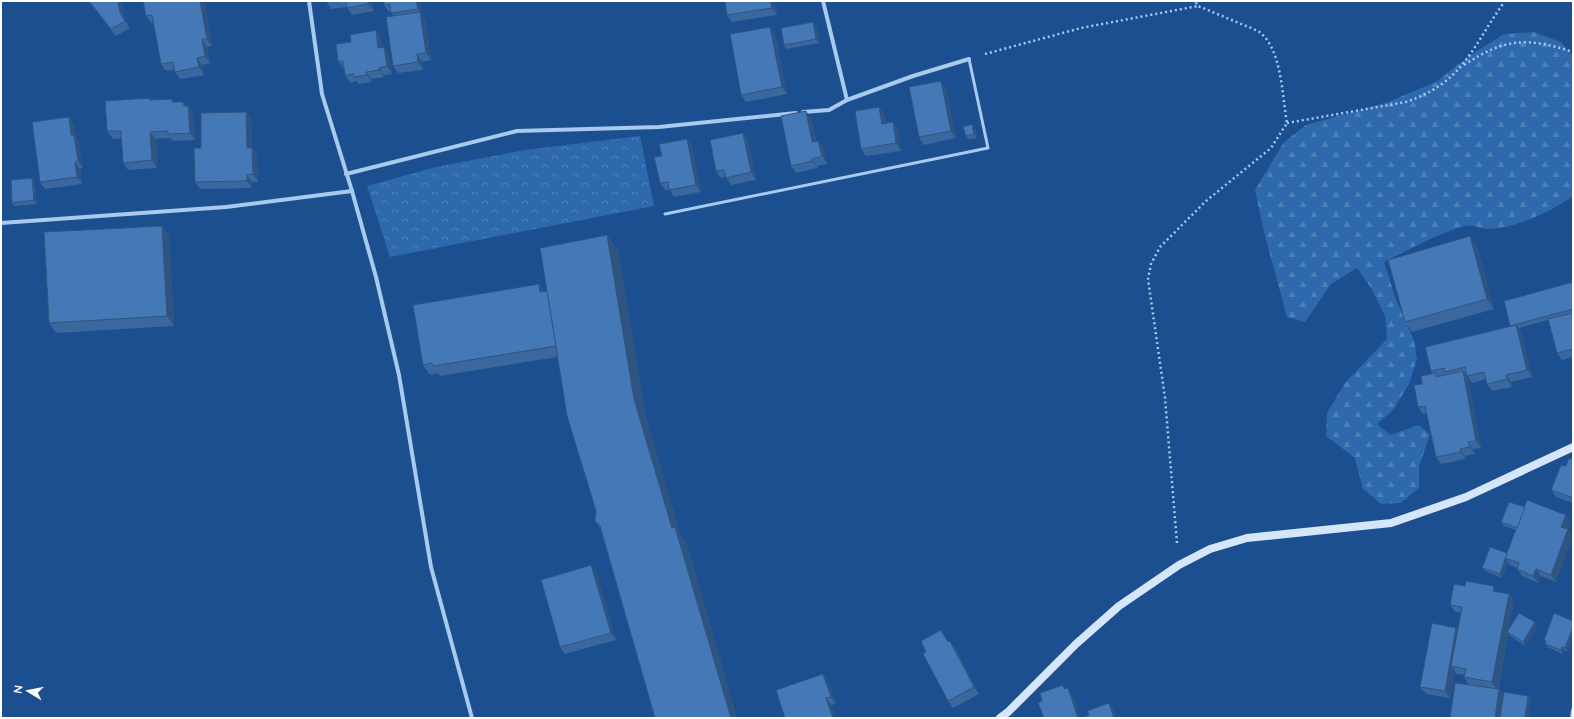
<svg xmlns="http://www.w3.org/2000/svg" width="1574" height="719" font-family="Lato,sans-serif">
	<style>
		.forest { fill: url(#forest-firs) }
		.park { fill: url(#park-crowns) }
		.lines { fill: none; stroke-linecap: round; stroke-linejoin: round }
		.path { stroke: #a9c9ee; stroke-width: 2.5; stroke-dasharray: 2 3; stroke-linecap: butt }
		.lane { stroke: #a9c9ee; stroke-width: 3 }
		.street { stroke: #a9c9ee; stroke-width: 4 }
		.secondary { stroke: #d6e6fa; stroke-width: 8 }
		.wall { fill: #3a679d }
		.shaded-wall { fill: #305480 }
		.building { fill: #4478b7; stroke: #305480 }
	</style>
	<defs>
		<pattern id="forest-firs" width="22" height="20" patternUnits="userSpaceOnUse"><rect width="22" height="20" fill="#2e69ad"/><path d="M5 1l3.5 6h-7zM16 11l3.5 6h-7z" fill="#4d80b9"/></pattern>
		<pattern id="park-crowns" width="20" height="18" patternUnits="userSpaceOnUse"><rect width="20" height="18" fill="#2e69ad"/><path d="M2 6a3 3 0 1 1 6 0M12 15a3 3 0 1 1 6 0" fill="none" stroke="#4d80b9"/></pattern>
	</defs>
	<rect width="100%" height="100%" fill="#1b4f8f"/>
	<path class="forest" d="M1534,32L1561,42L1573,56V196C1552,211 1515,229 1488,229C1481,229 1472,224 1465,226C1436,234 1410,249 1384,262L1396,300L1414,340L1417,359L1409,384L1393,410L1377,424L1390,435L1419,425L1430,435L1419,466V488L1401,503L1381,504L1363,489L1355,458L1326,436L1327,413L1345,383L1387,339L1385,316L1371,288L1357,268L1331,284L1305,322L1287,317L1264,232L1255,190L1284,142L1306,125L1388,102L1436,82L1469,56L1504,34Z"/>
	<polygon class="park" points="640,136 654,206 390,257 367,186 436,167 525,150"/>
	<g class="lines">
		<g class="path">
			<polyline points="985,54 1081,28 1198,6"/>
			<path d="M1464,65C1505,38 1527,37 1573,52"/>
			<path d="M1287,123L1406,102C1465,82 1472,46 1505,1"/>
			<path d="M1177,543L1165,398L1148,279L1151,264L1160,247L1206,201L1271,148L1287,123C1282,96 1282,47 1258,31L1198,6L1195,1"/>
		</g>
		<polyline class="lane" points="665,214 988,148 969,59"/>
		<g class="street">
			<polyline points="309,1 322,94 352,191 376,277 399,375 431,567 472,718"/>
			<polyline points="823,1 847,100"/>
			<polyline points="803,112 829,110 847,100 913,76 969,59"/>
			<polyline points="346,174 517,131 659,127 796,113"/>
			<polyline points="1,223 226,207 352,191"/>
			<polyline points="1572,718 1573,710"/>
		</g>
		<polyline class="secondary" points="1000,718 1008,712 1076,644 1119,606 1179,565 1210,549 1247,538 1391,523 1466,497 1573,447"/>
	</g>
	<g class="wall">
		<polygon points="88,1 122,1 125,20 130,28 116,36"/>
		<polygon points="326,1 372,1 374,11 352,15 347,7 331,9"/>
		<polygon points="384,1 420,1 422,16 425,19 431,60 422,62 423,70 398,73 393,66 394,16 391,12 389,12 384,5"/>
		<polygon points="774,1 777,15 732,22 727,15"/>
		<polygon points="205,4 212,46 207,47 210,63 202,65 204,75 180,79 175,72 174,70 166,71 161,64 154,22 151,23 146,16"/>
		<polygon points="813,22 816,26 819,43 786,49 784,45"/>
		<polygon points="376,30 381,38 382,48 389,55 392,74 384,75 384,77 371,79 372,82 359,84 357,81 350,83 345,75 344,68 343,68 338,61 351,42"/>
		<polygon points="775,34 787,94 746,102 741,95"/>
		<polygon points="946,88 956,138 924,145 919,137"/>
		<polygon points="150,98 151,100 174,102 183,102 186,106 188,106 193,113 195,140 173,141 170,138 156,139 157,168 128,170 123,163 121,138 113,139 107,131"/>
		<polygon points="879,107 884,114 886,123 893,122 898,129 901,151 866,156 861,149"/>
		<polygon points="246,112 251,119 252,148 257,155 258,182 252,182 252,188 200,189 195,182 201,148"/>
		<polygon points="69,117 74,124 76,137 79,142 83,168 80,169 82,184 45,189 40,182"/>
		<polygon points="811,118 816,141 823,148 827,164 817,166 818,168 796,173 791,166"/>
		<polygon points="975,128 977,138 968,139 966,136"/>
		<polygon points="743,133 748,140 756,180 731,185 726,177 721,178 716,171"/>
		<polygon points="687,139 692,146 701,192 674,197 670,190 665,190 660,183 662,156"/>
		<polygon points="32,178 34,181 37,204 15,206 12,203"/>
		<polygon points="162,226 169,236 174,326 56,333 49,323"/>
		<polygon points="607,235 618,251 645,414 680,534 686,542 737,718 655,718 600,528 595,521 596,511 557,357 440,376 438,373 430,375 423,365 539,284 544,291 547,291"/>
		<polygon points="1470,236 1477,246 1494,309 1412,332 1405,322"/>
		<polygon points="1573,282 1573,357 1562,360 1557,353 1548,320 1519,328 1521,332 1532,377 1511,382 1512,387 1492,391 1487,384 1485,379 1472,383 1467,375 1466,375 1468,378 1481,448 1473,449 1475,454 1465,456 1466,459 1441,464 1436,457 1427,413 1423,414 1418,407 1433,373 1431,371 1511,326"/>
		<polygon points="1573,460 1573,503 1556,497 1551,490"/>
		<polygon points="1525,507 1571,522 1568,529 1556,582 1541,576 1538,583 1522,576 1517,569 1517,568 1510,565 1508,562 1502,578 1485,571 1482,568 1507,553 1516,530 1504,526 1501,522"/>
		<polygon points="596,572 616,640 565,654 560,647"/>
		<polygon points="1498,592 1509,594 1514,601 1508,630 1535,622 1537,626 1525,646 1510,636 1508,633 1498,689 1499,689 1504,696 1531,699 1528,718 1450,718 1481,687 1469,685 1464,677 1465,675 1456,674 1455,671 1450,698 1426,694 1420,687 1456,628 1458,630 1461,613 1455,612 1450,605"/>
		<polygon points="1573,621 1573,638 1567,652 1564,650 1563,654 1547,647 1545,644 1545,642 1544,640"/>
		<polygon points="946,638 948,642 955,648 979,694 953,708 948,701"/>
		<polygon points="828,682 836,704 831,705 835,718 785,718"/>
	</g>
	<g class="shaded-wall">
		<polygon points="118,1 122,1 125,20 120,13"/>
		<polygon points="200,1 202,1 205,4 212,46 207,39"/>
		<polygon points="368,1 372,1 374,11 368,4"/>
		<polygon points="416,1 420,1 423,16 418,9"/>
		<polygon points="770,1 774,1 777,15 772,8"/>
		<polygon points="420,12 425,19 431,60 426,53"/>
		<polygon points="813,22 816,26 819,43 816,39"/>
		<polygon points="770,27 775,34 787,94 782,87"/>
		<polygon points="376,30 381,38 383,55 378,48"/>
		<polygon points="202,39 207,47 210,63 205,56"/>
		<polygon points="384,47 389,55 392,74 387,66"/>
		<polygon points="417,54 422,62 423,70 418,62"/>
		<polygon points="197,58 202,65 204,75 199,67"/>
		<polygon points="379,68 384,75 384,77 379,70"/>
		<polygon points="366,72 371,79 372,82 367,75"/>
		<polygon points="941,81 946,88 956,138 951,131"/>
		<polygon points="183,102 188,108 188,106 193,113 195,140 190,133 184,106"/>
		<polygon points="879,107 884,114 887,131 882,124"/>
		<polygon points="806,111 811,118 817,149 812,142"/>
		<polygon points="246,112 251,119 252,155 247,148"/>
		<polygon points="69,117 74,124 76,137 79,142 83,168 78,161 71,135"/>
		<polygon points="893,122 898,129 901,151 896,143"/>
		<polygon points="972,124 975,128 977,138 974,134"/>
		<polygon points="150,132 156,139 157,168 152,160"/>
		<polygon points="743,133 748,140 756,180 751,172"/>
		<polygon points="687,139 692,146 701,192 696,185"/>
		<polygon points="818,141 823,148 827,164 822,156"/>
		<polygon points="252,148 257,155 258,182 253,174"/>
		<polygon points="812,159 817,166 818,168 812,161"/>
		<polygon points="75,162 80,169 82,184 77,177"/>
		<polygon points="247,175 252,182 252,188 247,181"/>
		<polygon points="32,178 34,181 37,204 34,200"/>
		<polygon points="162,226 169,236 174,326 167,316"/>
		<polygon points="607,235 618,251 645,414 680,534 686,542 737,718 731,718 672,528 634,399"/>
		<polygon points="1470,236 1477,246 1494,309 1487,299"/>
		<polygon points="539,284 546,294 540,292"/>
		<polygon points="1516,325 1521,332 1532,377 1527,370"/>
		<polygon points="1463,371 1468,378 1481,448 1476,441"/>
		<polygon points="1506,375 1511,382 1512,387 1507,379"/>
		<polygon points="1468,442 1473,449 1475,454 1470,447"/>
		<polygon points="1460,449 1465,456 1466,459 1461,452"/>
		<polygon points="1566,515 1571,522 1566,534 1561,527"/>
		<polygon points="1568,529 1573,536 1573,537 1556,582 1551,575"/>
		<polygon points="1505,558 1508,562 1502,578 1500,574"/>
		<polygon points="591,565 596,572 616,640 611,633"/>
		<polygon points="1536,569 1541,576 1538,583 1533,576"/>
		<polygon points="1494,586 1499,593 1493,591"/>
		<polygon points="1509,594 1514,601 1497,690 1492,682"/>
		<polygon points="1535,622 1537,626 1525,646 1523,642"/>
		<polygon points="1573,627 1573,638 1567,652 1565,648"/>
		<polygon points="1456,628 1461,635 1451,666 1455,671 1450,698 1445,691"/>
		<polygon points="950,641 955,648 979,694 974,687"/>
		<polygon points="1562,647 1564,650 1563,654 1561,650"/>
		<polygon points="823,674 828,682 836,704 831,697"/>
		<polygon points="1068,688 1073,695 1081,718 1078,718"/>
		<polygon points="1499,689 1504,696 1501,718 1495,718"/>
		<polygon points="1528,696 1531,699 1528,718 1525,718"/>
		<polygon points="826,698 831,705 835,718 833,718"/>
		<polygon points="1109,703 1114,710 1117,718 1114,718"/>
	</g>
	<g class="building">
		<polygon points="89,1 118,1 120,13 125,21 111,29"/>
		<polygon points="143,1 200,1 207,39 202,39 205,56 197,58 199,67 175,72 173,62 161,64 152,15 146,16"/>
		<polygon points="346,1 368,1 368,4 347,8"/>
		<polygon points="384,1 416,1 418,9 391,13 390,4 384,5"/>
		<polygon points="725,1 770,1 772,8 727,15"/>
		<polygon points="420,12 426,53 417,54 418,62 393,66 386,17"/>
		<polygon points="813,22 816,39 784,45 781,28"/>
		<polygon points="770,27 782,87 741,95 730,34"/>
		<polygon points="376,30 378,48 384,47 387,66 379,68 379,70 366,72 367,75 354,77 354,74 345,75 343,61 338,61 336,44 351,42 350,35"/>
		<polygon points="941,81 951,131 919,137 909,87"/>
		<polygon points="150,98 150,100 172,99 172,102 183,102 184,106 188,106 190,133 168,134 168,131 150,132 152,160 123,163 121,131 107,131 105,101"/>
		<polygon points="879,107 882,124 893,122 896,143 861,149 855,111"/>
		<polygon points="806,111 812,142 818,141 822,156 812,159 812,161 791,166 781,116"/>
		<polygon points="246,112 247,148 252,148 253,174 247,175 247,181 195,182 194,148 201,148 201,113"/>
		<polygon points="69,117 71,135 74,135 78,161 75,162 77,177 40,182 32,122"/>
		<polygon points="972,124 974,134 966,136 963,127"/>
		<polygon points="743,133 751,172 726,178 724,170 716,171 710,140"/>
		<polygon points="687,139 696,185 669,190 668,182 660,183 654,157 662,156 659,144"/>
		<polygon points="32,178 34,200 12,203 11,180"/>
		<polygon points="162,226 167,316 49,323 44,232"/>
		<polygon points="607,235 634,399 672,528 675,527 731,718 655,718 600,526 595,521 596,511 567,416 540,248"/>
		<polygon points="1470,236 1487,299 1405,322 1388,260"/>
		<polygon points="1573,282 1573,309 1510,326 1504,301"/>
		<polygon points="539,284 540,292 547,291 556,346 433,366 432,363 423,365 413,305"/>
		<polygon points="1573,313 1573,349 1557,353 1548,319"/>
		<polygon points="1516,325 1527,370 1506,375 1507,379 1487,384 1484,372 1467,376 1465,367 1445,372 1444,368 1431,371 1425,347"/>
		<polygon points="1463,371 1476,441 1468,442 1470,447 1460,449 1461,452 1436,457 1425,406 1418,407 1414,385 1422,384 1421,376 1436,373 1436,377"/>
		<polygon points="1569,458 1573,460 1573,498 1551,490 1561,465 1566,466"/>
		<polygon points="1527,500 1566,515 1561,527 1568,529 1551,575 1536,569 1533,576 1517,569 1519,563 1505,558"/>
		<polygon points="1509,502 1525,507 1517,528 1501,522"/>
		<polygon points="1490,547 1507,553 1500,574 1482,568"/>
		<polygon points="591,565 611,633 560,647 541,580"/>
		<polygon points="1466,581 1494,586 1493,591 1509,594 1492,682 1464,677 1466,669 1451,666 1462,607 1450,605 1454,584 1465,586"/>
		<polygon points="1519,613 1535,622 1523,642 1507,632"/>
		<polygon points="1554,613 1573,621 1573,627 1565,648 1562,647 1561,650 1545,644 1546,641 1544,640"/>
		<polygon points="1432,623 1456,628 1445,691 1420,687"/>
		<polygon points="941,630 948,642 950,641 974,687 948,701 923,654 926,652 921,641"/>
		<polygon points="823,674 831,697 826,698 833,718 785,718 776,690"/>
		<polygon points="1455,683 1499,689 1495,718 1450,718"/>
		<polygon points="1063,685 1064,689 1068,688 1078,718 1044,718 1038,703 1042,701 1040,693"/>
		<polygon points="1504,692 1528,696 1525,718 1500,718"/>
		<polygon points="1109,703 1114,718 1081,718 1089,715 1087,711"/>
	</g>
	<rect width="1574" height="719" fill="none" stroke="#ffffff" stroke-width="4"/>
	<g transform="translate(28 691) rotate(280)" stroke="#1b4f8f" stroke-width="3" paint-order="stroke">
	<path d="M0-3L7 15L0 10L-7 15Z" fill="#ffffff"/>
	<text y="-6" font-size="11" font-weight="bold" text-anchor="middle" fill="#ffffff">N</text>
	</g>
</svg>
